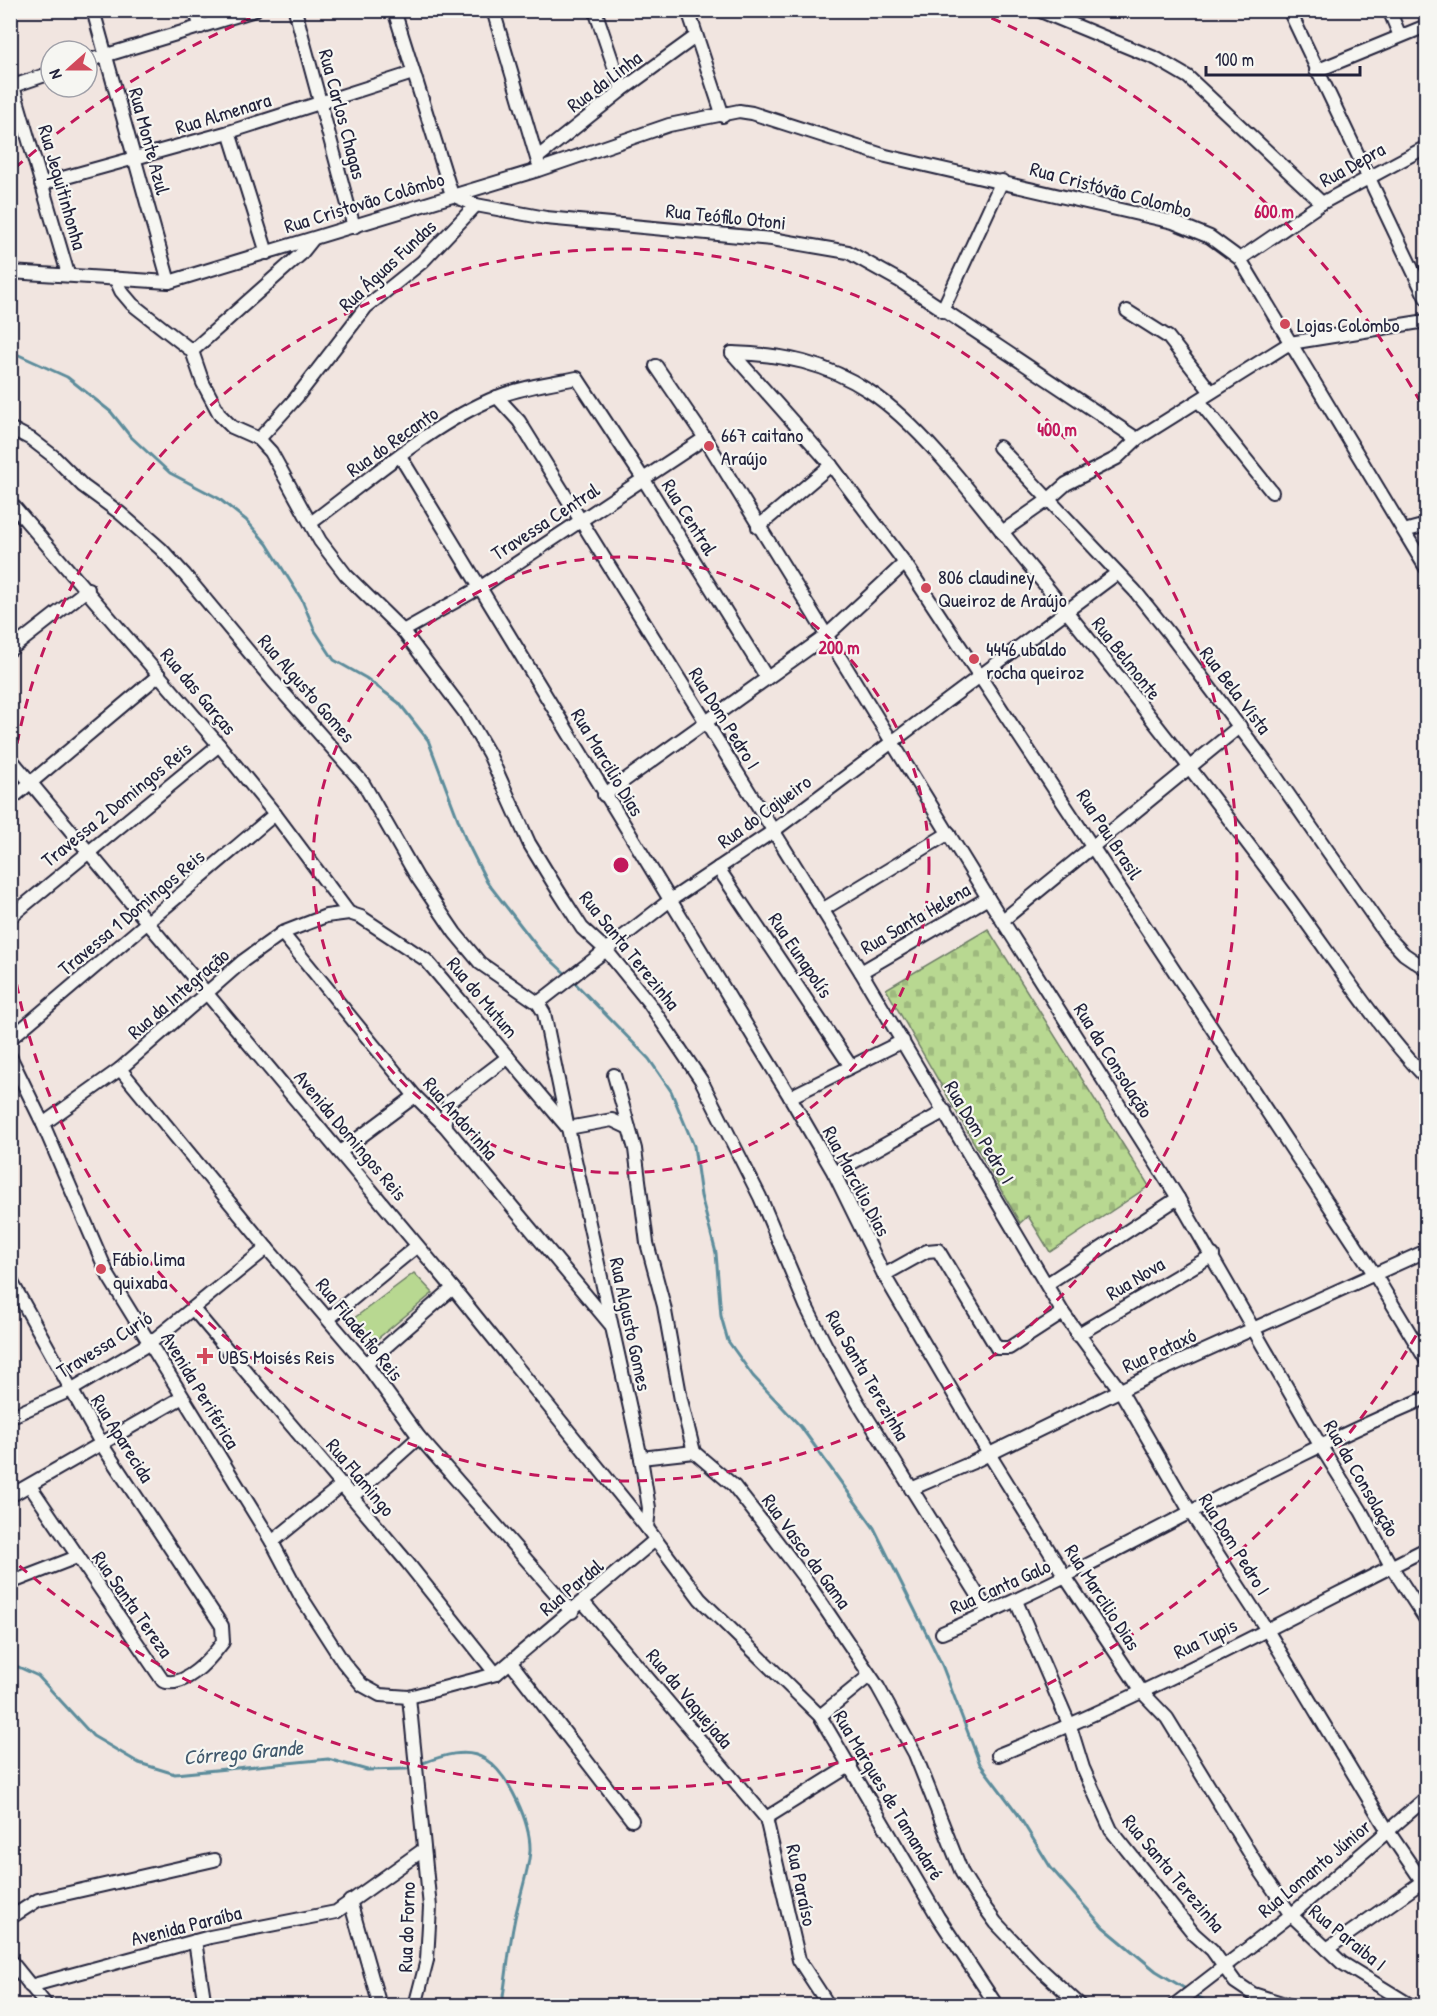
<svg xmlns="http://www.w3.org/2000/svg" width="1437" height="2016" font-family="'Patrick Hand',sans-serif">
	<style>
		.cemetery { fill: url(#cemetery-stones); stroke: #6d7d66; stroke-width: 1.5 }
		.park { fill: #b8d891; stroke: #6d7d66; stroke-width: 1.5 }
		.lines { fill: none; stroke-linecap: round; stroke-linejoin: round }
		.stream { stroke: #5c8c9b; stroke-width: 3 }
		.minor-casing { stroke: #22223b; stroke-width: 16 }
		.minor { stroke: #f6f6f2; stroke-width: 12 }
		.ring { fill: none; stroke: #c2185b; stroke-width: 3; stroke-dasharray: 10 8 }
		.poi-dot { fill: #d1495b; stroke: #f6f6f2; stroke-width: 2 }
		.labels { text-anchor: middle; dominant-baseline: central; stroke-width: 4.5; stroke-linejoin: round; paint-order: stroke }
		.street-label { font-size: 20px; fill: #22223b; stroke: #f6f6f2 }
		.poi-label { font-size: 20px; fill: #22223b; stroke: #f6f6f2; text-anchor: start }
		.water-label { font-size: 21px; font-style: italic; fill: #3f576b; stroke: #f6f6f2 }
		.centre { fill: #c2185b; stroke: #f6f6f2; stroke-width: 3 }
		.ring-label { font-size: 18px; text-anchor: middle; font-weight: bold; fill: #c2185b; stroke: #f6f6f2; stroke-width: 4.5; stroke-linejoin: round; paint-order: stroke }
	</style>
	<defs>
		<pattern id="cemetery-stones" width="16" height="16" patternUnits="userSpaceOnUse" patternTransform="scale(1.5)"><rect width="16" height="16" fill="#b8d891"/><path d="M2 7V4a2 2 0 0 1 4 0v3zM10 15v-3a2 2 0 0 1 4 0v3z" fill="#9eb97e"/></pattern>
	</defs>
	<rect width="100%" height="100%" fill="#f1e5e0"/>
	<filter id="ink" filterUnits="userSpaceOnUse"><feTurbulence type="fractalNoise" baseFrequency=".0167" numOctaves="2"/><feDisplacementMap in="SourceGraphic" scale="12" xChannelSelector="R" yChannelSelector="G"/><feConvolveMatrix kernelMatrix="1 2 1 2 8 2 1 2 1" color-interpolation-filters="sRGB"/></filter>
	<g filter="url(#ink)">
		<polygon class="cemetery" points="988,929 1149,1186 1050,1252 1028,1216 1020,1223 886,989"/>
		<polygon class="park" points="414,1273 433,1293 371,1344 349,1322"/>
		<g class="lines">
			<g class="stream">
				<polyline points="10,351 67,377 111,412 130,436 170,473 218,498 246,520 267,544 302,600 315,631 334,660 366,678 399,703 428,740 465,838 487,882 539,949 568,976"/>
				<polyline points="573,981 649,1059 671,1091 694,1146 701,1196 716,1253 721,1316 728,1341 753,1376 801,1427 874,1528 942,1665 980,1764 1017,1813 1051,1868 1103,1927 1156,1971 1189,1991"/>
				<polyline points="10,1663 38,1676 93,1736 139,1763 175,1774 328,1759 367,1770 407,1769"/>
				<path d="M423,1763C441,1756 467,1747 485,1759C509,1774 531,1824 530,1851C528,1875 518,1900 514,1923C509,1947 507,1972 503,1996L505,2006"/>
				<polyline points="1194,1994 1213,2006"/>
			</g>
			<defs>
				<g id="minor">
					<polyline points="93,10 169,282"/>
					<polyline points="195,10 201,27"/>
					<polyline points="295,10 354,227"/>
					<polyline points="394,10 452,195 476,205 546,218 772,239 848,252 900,281 1137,439"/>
					<polyline points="493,10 538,162"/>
					<polyline points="595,10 622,90"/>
					<polyline points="688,10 723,116"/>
					<polyline points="1038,10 1157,59 1188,77 1322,203"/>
					<polyline points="1289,10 1426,298"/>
					<polyline points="1389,10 1400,36"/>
					<polyline points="87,61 255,10"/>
					<polyline points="1316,71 1426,26"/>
					<polyline points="10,76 68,274"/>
					<polyline points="10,87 51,73"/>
					<polyline points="229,132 267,253"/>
					<polyline points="538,157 622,90 695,37"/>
					<polyline points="41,184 229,132 413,73"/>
					<polyline points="1240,259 1322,203 1426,147"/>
					<polyline points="10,272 169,282 538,170 669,125 739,111 752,113 886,156 1173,222 1210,237 1240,259 1426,568"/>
					<polyline points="115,278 121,291 132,304 192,351 203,383 220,415 232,427 259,439 271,452 320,541 346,575 403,631 465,713 489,754 529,843 554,884 582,928 606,950 649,1003 701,1080 760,1197 806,1306 826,1346 858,1403 989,1613"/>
					<polyline points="942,311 1002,181"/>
					<polyline points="1127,311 1168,337 1211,392"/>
					<polyline points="192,351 301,254 313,239"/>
					<polyline points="732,353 831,465 905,563 1375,1275 1426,1360"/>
					<path d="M732,353C782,354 826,363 869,391C923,426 982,507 1023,558C1115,670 1204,785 1291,901C1335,961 1375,1024 1426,1078"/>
					<polyline points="656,366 705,438 988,898 1178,1198 1320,1445 1361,1511 1391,1566 1426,1620"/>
					<polyline points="497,397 519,421 861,972 1063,1313 1120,1390 1191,1513 1267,1630 1388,1831 1426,1887"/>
					<polyline points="1199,401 1272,492"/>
					<polyline points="10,428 31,439 53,456 83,486 120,513 161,549 185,575 273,681 363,783 417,877 455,933 480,963 538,1003"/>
					<polyline points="259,439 296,398 366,307 422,262 476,205"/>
					<polyline points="999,447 1135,591 1168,632 1265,761 1387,936 1404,954 1426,969"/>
					<polyline points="400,456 790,1097 834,1173 884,1275 989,1454 1066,1578 1142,1692 1167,1718 1262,1873 1291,1915 1342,1963 1412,2006"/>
					<polyline points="10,502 219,745 275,814 349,913"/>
					<path d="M312,522C369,480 431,424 497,397C522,387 551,383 577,378L644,480L767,678"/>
					<polyline points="758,527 831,465"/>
					<polyline points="1404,531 1426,525"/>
					<polyline points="1002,532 1048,500 1066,484 1117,458 1137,439 1290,343 1426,321"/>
					<polyline points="403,631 481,587 705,438"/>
					<polyline points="10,650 88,589"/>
					<polyline points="10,758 453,1288 647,1528 700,1599 820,1716 938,1917 997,2006"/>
					<polyline points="604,795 826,636 905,563"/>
					<polyline points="10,800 159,675"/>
					<polyline points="718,868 850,1065"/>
					<polyline points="822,910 949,833"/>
					<polyline points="10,917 219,745"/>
					<polyline points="1003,920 1240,726"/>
					<polyline points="282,933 415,1096 444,1125 610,1324"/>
					<polyline points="861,972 988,898"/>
					<polyline points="10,1039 275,814"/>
					<polyline points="10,1056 43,1124 109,1277 272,1542 300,1595 343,1662 362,1685 380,1695 409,1697 496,1674 655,1540"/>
					<polyline points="120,1069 267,1248 366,1364 419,1437 572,1612"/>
					<polyline points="614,1075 635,1149 647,1243 664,1306 681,1400 694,1452 734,1486 762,1522 803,1576 878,1687 915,1754 962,1873 977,1897 996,1923 1035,1964 1081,2006"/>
					<polyline points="790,1097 903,1041"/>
					<polyline points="43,1124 120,1069 243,961 282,933 326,916 349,913 361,917 426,960 567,1127"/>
					<polyline points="444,1125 449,1102 508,1057"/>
					<polyline points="568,1128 612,1120 629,1128"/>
					<polyline points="340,1152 415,1096"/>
					<polyline points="834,1173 945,1111"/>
					<polyline points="884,1275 927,1251 938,1250 997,1348 1009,1348 1063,1313"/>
					<path d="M10,1279L102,1445L222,1626L223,1642C211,1658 185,1689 163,1681L30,1486"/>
					<polyline points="1047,1284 1178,1198"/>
					<polyline points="193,1309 407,1562 496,1674"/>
					<polyline points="328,1319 417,1246"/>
					<polyline points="1077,1335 1213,1255"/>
					<polyline points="366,1364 453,1288"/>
					<polyline points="10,1417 71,1390 150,1343 267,1248"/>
					<polyline points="641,1458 694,1452"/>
					<polyline points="911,1489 971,1463 1164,1369 1426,1251"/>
					<polyline points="10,1496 181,1398"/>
					<polyline points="352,1497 419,1437"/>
					<polyline points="647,1528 649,1508 641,1458 568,1128 544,1013 538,1003 669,901 772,832 1116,574"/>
					<polyline points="272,1542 343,1484"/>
					<polyline points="10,1583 77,1557"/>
					<polyline points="1016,1601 1070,1726 1083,1768 1111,1830 1194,1934 1212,1950 1235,1982 1253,1994 1291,2006"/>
					<polyline points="584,1603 766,1818 799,1960 829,2006"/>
					<path d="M942,1633C1108,1563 1261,1467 1426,1398"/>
					<polyline points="511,1663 632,1820"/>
					<polyline points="409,1697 430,1907 427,1960 415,2006"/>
					<polyline points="820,1716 869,1676"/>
					<path d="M998,1755C1145,1696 1285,1620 1426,1549"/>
					<polyline points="766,1818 851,1765"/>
					<polyline points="350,1901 380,2006"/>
					<polyline points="10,1918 38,1900 214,1860"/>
					<polyline points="195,1941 205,2006"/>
					<polyline points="1327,1949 1426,1879"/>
					<polyline points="10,1960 47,2006"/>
					<polyline points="30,1986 210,1937 336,1912 423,1850"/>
					<polyline points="1173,2006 1291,1915 1426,1798"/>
				</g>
			</defs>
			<use href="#minor" class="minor-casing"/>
			<use href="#minor" class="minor"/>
		</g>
	</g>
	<g class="ring">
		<circle cx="621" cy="865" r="308"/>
		<path d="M11 779A616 616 0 1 1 11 951"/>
		<path d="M1425 1320A924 924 0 0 1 15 1562M15 168A924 924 0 0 1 267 11M975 11A924 924 0 0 1 1425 410"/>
	</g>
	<g class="poi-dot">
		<circle cx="1285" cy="324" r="6"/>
		<circle cx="709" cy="446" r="6"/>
		<circle cx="926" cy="588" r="6"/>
		<circle cx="974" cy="659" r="6"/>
		<circle cx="101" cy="1269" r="6"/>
		<path d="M202 1347h6v6h6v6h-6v6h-6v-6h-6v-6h6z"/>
	</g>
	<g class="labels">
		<g class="street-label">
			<text transform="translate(604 81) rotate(-37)">Rua da Linha</text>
			<text transform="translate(223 113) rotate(-17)">Rua Almenara</text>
			<text transform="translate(343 114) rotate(75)">Rua Carlos Chagas</text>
			<text transform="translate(150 141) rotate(75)">Rua Monte Azul</text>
			<text transform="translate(1352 164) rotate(-29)">Rua Depra</text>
			<text transform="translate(63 187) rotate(74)">Rua Jequitinhonha</text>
			<text transform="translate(1111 189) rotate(15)">Rua Cristóvão Colombo</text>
			<text transform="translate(364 202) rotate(-17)">Rua Cristovão Colômbo</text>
			<text transform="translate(726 216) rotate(6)">Rua Teófilo Otoni</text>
			<text transform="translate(387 265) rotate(-43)">Rua Águas Fundas</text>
			<text transform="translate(392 441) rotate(-35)">Rua do Recanto</text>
			<text transform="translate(690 517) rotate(58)">Rua Central</text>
			<text transform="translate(545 521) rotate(-33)">Travessa Central</text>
			<text transform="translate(1127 658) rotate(52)">Rua Belmonte</text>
			<text transform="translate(307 688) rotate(49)">Rua Algusto Gomes</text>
			<text transform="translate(1236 690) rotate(53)">Rua Bela Vista</text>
			<text transform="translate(199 691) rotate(50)">Rua das Garças</text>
			<text transform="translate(725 718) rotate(58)">Rua Dom Pedro I</text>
			<text transform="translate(608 762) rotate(59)">Rua Marcilio Dias</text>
			<text transform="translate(116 804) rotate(-39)">Travessa 2 Domingos Reis</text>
			<text transform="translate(764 811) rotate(-36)">Rua do Cajueiro</text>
			<text transform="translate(1110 834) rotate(57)">Rua Pau Brasil</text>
			<text transform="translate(131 912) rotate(-40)">Travessa 1 Domingos Reis</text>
			<text transform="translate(915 918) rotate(-30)">Rua Santa Helena</text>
			<text transform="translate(630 950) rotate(51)">Rua Santa Terezinha</text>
			<text transform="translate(801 955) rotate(56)">Rua Eunapolís</text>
			<text transform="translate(178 993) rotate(-41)">Rua da Integração</text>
			<text transform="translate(483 997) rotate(50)">Rua do Mutum</text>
			<text transform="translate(1114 1060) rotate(58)">Rua da Consolação</text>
			<text transform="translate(461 1118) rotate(49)">Rua Andorinha</text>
			<text transform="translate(980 1132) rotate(59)">Rua Dom Pedro I</text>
			<text transform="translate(351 1135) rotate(50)">Avenida Domingos Reis</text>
			<text transform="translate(857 1181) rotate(62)">Rua Marcilio Dias</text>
			<text transform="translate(1135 1278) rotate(-31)">Rua Nova</text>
			<text transform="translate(631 1324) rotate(78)">Rua Algusto Gomes</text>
			<text transform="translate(360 1329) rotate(51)">Rua Filadelfio Reis</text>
			<text transform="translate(104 1344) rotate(-32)">Travessa Curió</text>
			<text transform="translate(1159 1350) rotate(-25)">Rua Pataxó</text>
			<text transform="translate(868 1375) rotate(60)">Rua Santa Terezinha</text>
			<text transform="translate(201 1390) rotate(59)">Avenida Periférica</text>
			<text transform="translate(123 1438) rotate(58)">Rua Aparecida</text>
			<text transform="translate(361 1477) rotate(50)">Rua Flamingo</text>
			<text transform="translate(1362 1478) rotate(60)">Rua da Consolação</text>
			<text transform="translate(1235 1544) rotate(58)">Rua Dom Pedro I</text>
			<text transform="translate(807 1551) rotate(54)">Rua Vasco da Gama</text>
			<text transform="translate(1000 1586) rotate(-24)">Rua Canta Galo</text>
			<text transform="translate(571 1587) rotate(-40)">Rua Pardal</text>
			<text transform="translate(1103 1597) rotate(57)">Rua Marcilio Dias</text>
			<text transform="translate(133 1604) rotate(55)">Rua Santa Tereza</text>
			<text transform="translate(1205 1638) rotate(-26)">Rua Tupis</text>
			<text transform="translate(690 1698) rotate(50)">Rua da Vaquejada</text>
			<text transform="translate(889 1795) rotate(59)">Rua Marques de Tamandaré</text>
			<text transform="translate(1314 1868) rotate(-40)">Rua Lomanto Júnior</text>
			<text transform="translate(1174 1873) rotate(50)">Rua Santa Terezinha</text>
			<text transform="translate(802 1885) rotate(78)">Rua Paraíso</text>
			<text transform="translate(186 1925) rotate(-14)">Avenida Paraíba</text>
			<text transform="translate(406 1927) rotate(-88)">Rua do Forno</text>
			<text transform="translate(1348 1937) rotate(39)">Rua Paraiba I</text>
		</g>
		<g class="poi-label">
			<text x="1297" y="324">Lojas Colombo</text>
			<text x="721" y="434">667 caitano<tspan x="721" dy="23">Araújo</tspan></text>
			<text x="938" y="576">806 claudiney<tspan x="938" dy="23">Queiroz de Araújo</tspan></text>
			<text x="986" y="648">4446 ubaldo<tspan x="986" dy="23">rocha queiroz</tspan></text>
			<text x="113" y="1258">Fábio lima<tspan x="113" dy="23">quixaba</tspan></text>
			<text x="218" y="1356">UBS Moisés Reis</text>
		</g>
		<g class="water-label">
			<text transform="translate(243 1752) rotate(-5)">Córrego Grande</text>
		</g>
	</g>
	<circle cx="621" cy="865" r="9" class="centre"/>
	<g class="ring-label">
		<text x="1274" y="218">600 m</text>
		<text x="1057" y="436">400 m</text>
		<text x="839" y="654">200 m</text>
	</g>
	<rect width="1437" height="2016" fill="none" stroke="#f6f6f2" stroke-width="36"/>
	<rect x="18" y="18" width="1401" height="1980" fill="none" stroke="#22223b" stroke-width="2" filter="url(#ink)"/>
	<g transform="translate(69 69) rotate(249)"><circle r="28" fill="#f6f6f2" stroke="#a1a1a9" stroke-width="1.5"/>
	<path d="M0-4.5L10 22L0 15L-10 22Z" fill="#d1495b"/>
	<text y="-9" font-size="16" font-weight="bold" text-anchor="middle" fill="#22223b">N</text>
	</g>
	<path d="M1206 66v9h154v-9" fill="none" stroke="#22223b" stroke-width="3"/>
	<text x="1215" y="66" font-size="18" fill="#22223b" stroke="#f6f6f2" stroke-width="4.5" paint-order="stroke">100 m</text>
</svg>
